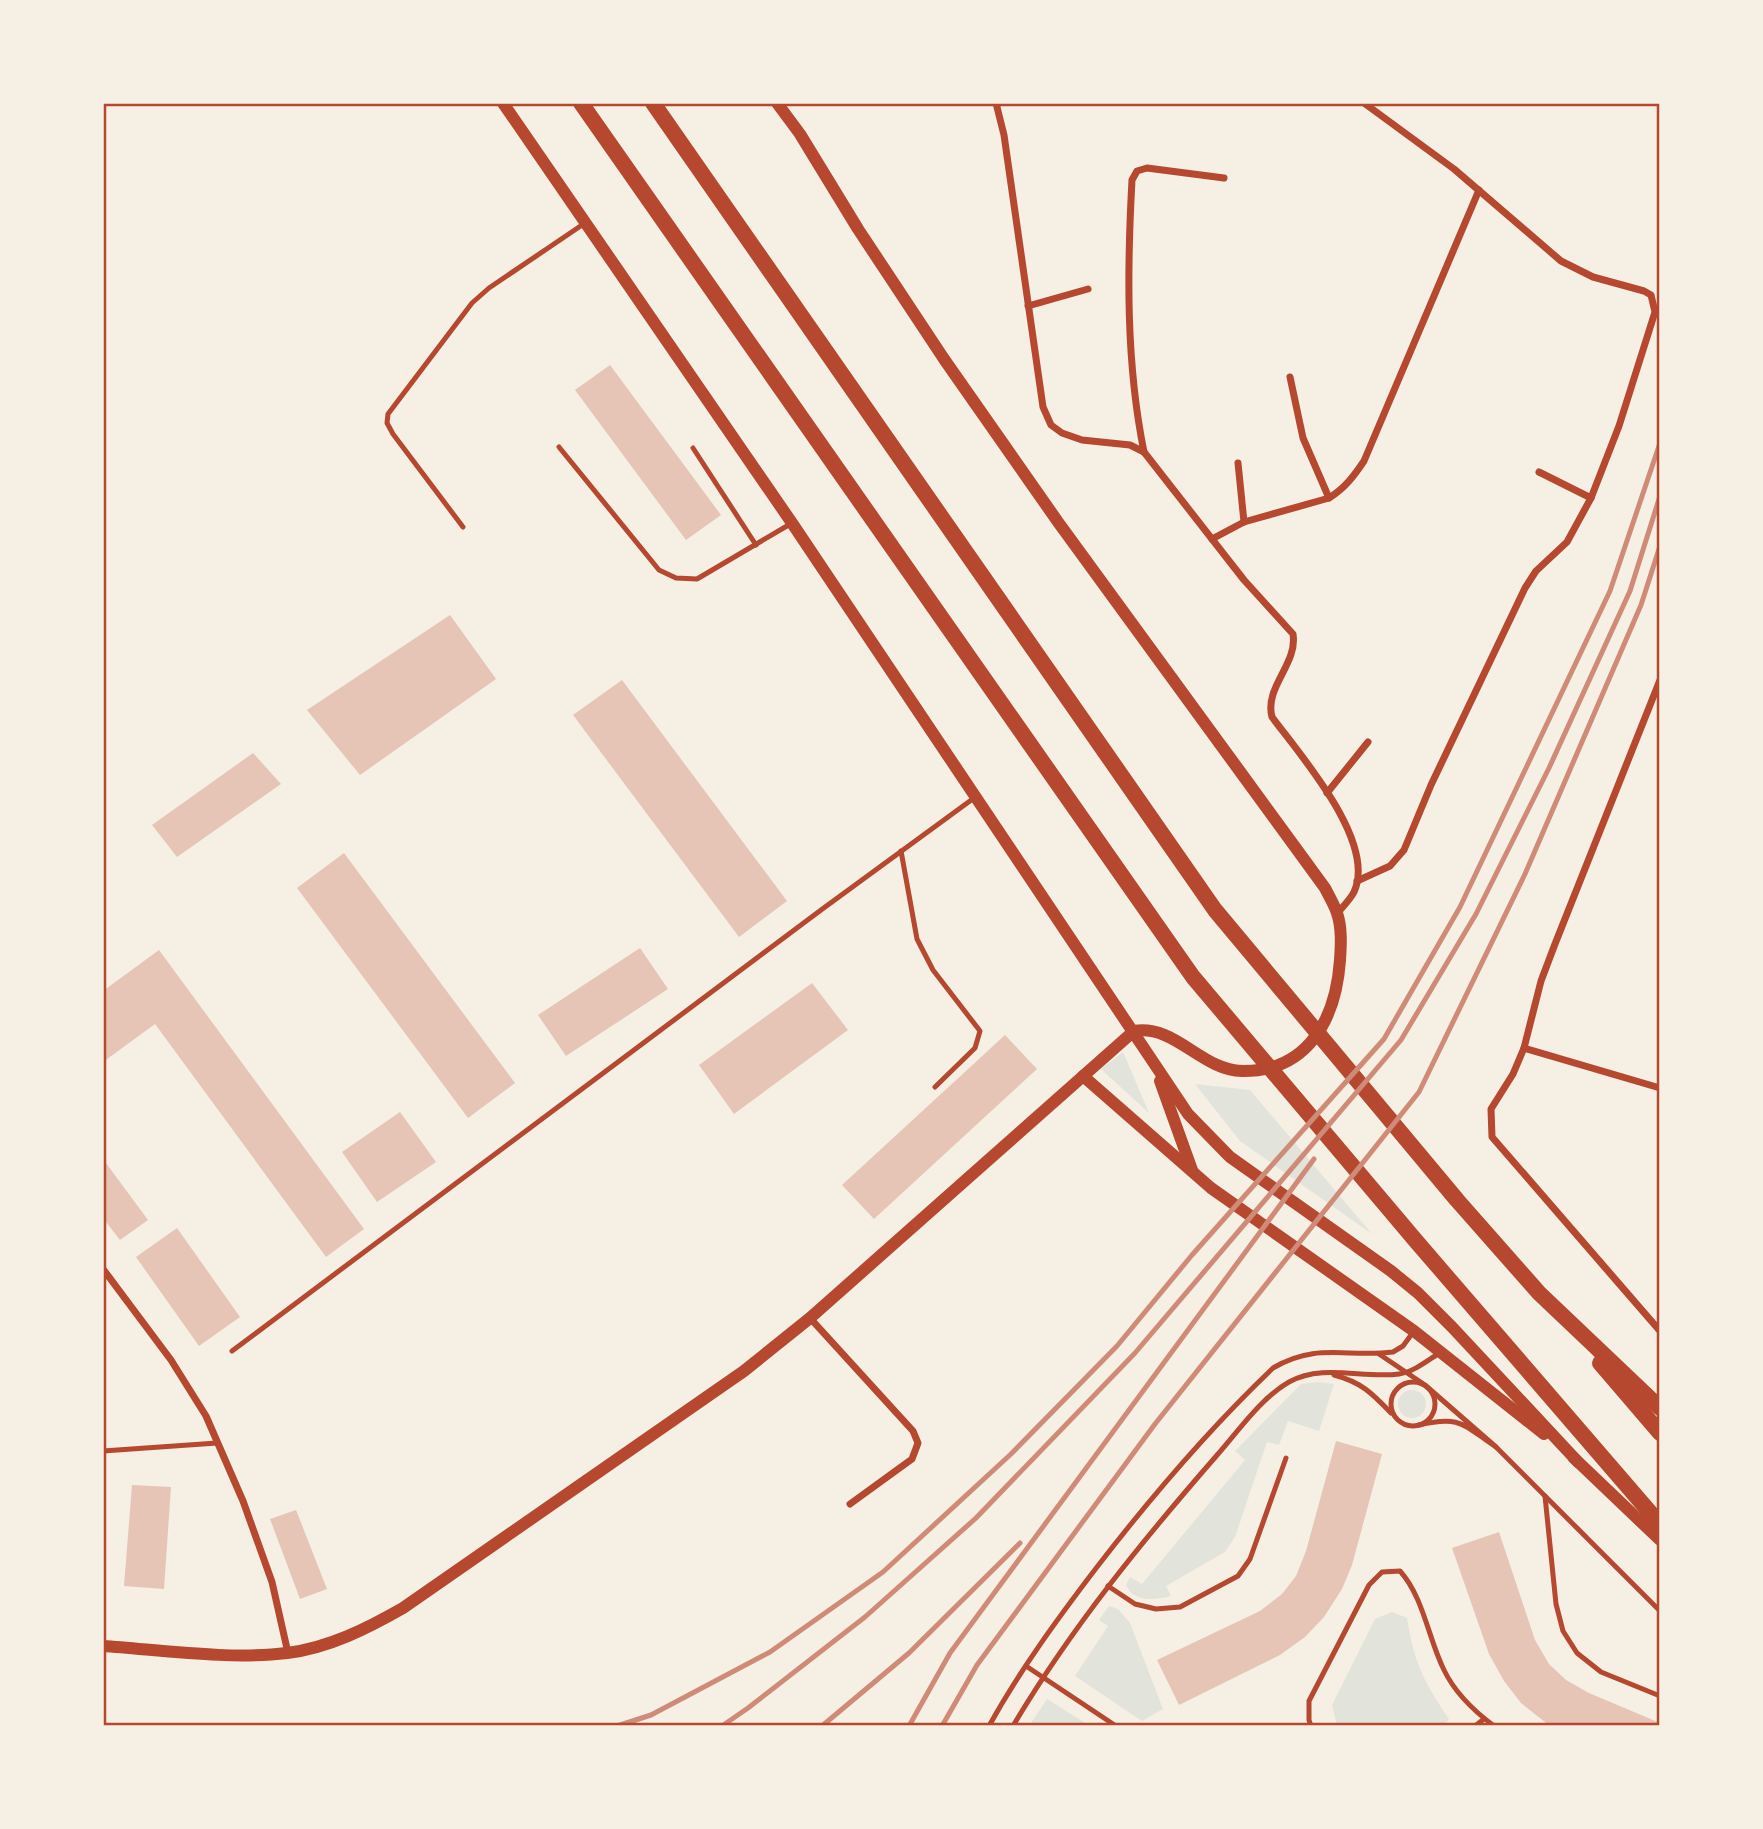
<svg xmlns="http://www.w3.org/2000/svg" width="1763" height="1829" font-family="'PT Serif',serif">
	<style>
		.green { fill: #e2e4dc }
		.building { fill: #e6c5b7 }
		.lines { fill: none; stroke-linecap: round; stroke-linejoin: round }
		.service { stroke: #b5482f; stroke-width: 5 }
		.minor { stroke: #b5482f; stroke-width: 7 }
		.tertiary { stroke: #b5482f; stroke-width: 12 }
		.trunk { stroke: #b5482f; stroke-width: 16 }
		.rail { stroke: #cf8b77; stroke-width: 5 }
		.neatline { fill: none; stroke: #b5482f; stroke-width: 2.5 }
	</style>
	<rect width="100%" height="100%" fill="#f6efe4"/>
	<g class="green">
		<polygon points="1123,1052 1149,1113 1101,1069"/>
		<polygon points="1195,1084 1250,1090 1372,1234 1240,1141"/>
		<path d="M1318,1382L1334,1384L1319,1431L1288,1421L1279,1445L1267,1442L1235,1537L1225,1552L1166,1586L1171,1596C1155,1600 1134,1603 1126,1585L1130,1577L1142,1584L1245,1460L1235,1451L1301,1384Z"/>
		<circle cx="1412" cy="1404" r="14"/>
		<polygon points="1109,1606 1118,1609 1130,1623 1163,1709 1142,1721 1075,1676 1108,1626 1099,1620"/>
		<path d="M1392,1612L1407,1618C1415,1665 1423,1680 1449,1719L1443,1726H1337L1332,1705L1375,1619Z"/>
		<polygon points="1047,1699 1090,1726 1029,1726"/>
	</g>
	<g class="building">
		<polygon points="610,365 721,515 686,540 575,390"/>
		<polygon points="450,615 496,679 360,775 307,710"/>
		<polygon points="622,680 787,901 739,937 573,715"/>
		<polygon points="253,753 281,784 177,857 152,825"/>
		<polygon points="344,853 515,1083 468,1118 297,888"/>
		<polygon points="640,948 668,989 566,1056 538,1015"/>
		<polygon points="159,950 364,1229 326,1257 155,1024 103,1062 103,991"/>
		<polygon points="812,983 848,1030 734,1114 699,1065"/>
		<polygon points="1005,1035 1037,1069 874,1219 842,1185"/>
		<polygon points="400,1112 436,1162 377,1202 342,1152"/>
		<polygon points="103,1159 148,1220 120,1240 103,1218"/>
		<polygon points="177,1228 240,1317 199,1346 136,1257"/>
		<polygon points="1336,1441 1382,1454 1352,1565 1342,1589 1324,1617 1305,1637 1280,1655 1179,1705 1157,1660 1260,1611 1282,1594 1296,1576 1306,1551"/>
		<polygon points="132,1485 171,1487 164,1589 124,1586"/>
		<polygon points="296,1510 327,1589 300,1599 270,1519"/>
		<polygon points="1499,1532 1535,1640 1549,1664 1566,1680 1589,1693 1660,1723 1660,1726 1550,1726 1521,1703 1504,1681 1489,1654 1452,1548"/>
	</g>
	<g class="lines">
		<g class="service">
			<polyline points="559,447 659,570 676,578 697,579 792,523"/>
			<polyline points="693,448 756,545"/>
			<polyline points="463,527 393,434 387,423 388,414 472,303 489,288 585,223"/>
			<polyline points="901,851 917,939 933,970 980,1031 975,1048 935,1087"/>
			<polyline points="232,1351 821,910 974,798"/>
			<path d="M1379,1354L1425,1385L1496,1447C1463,1425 1461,1415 1419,1425"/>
			<path d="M1334,1375C1361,1382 1372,1393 1391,1413"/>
			<circle cx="1413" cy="1404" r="22"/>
			<polyline points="1496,1447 1660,1611"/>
			<polyline points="103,1451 217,1443"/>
			<polyline points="1545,1496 1556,1604 1563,1631 1577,1653 1601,1672 1660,1696"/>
			<polyline points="1108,1586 1135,1604 1156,1609 1180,1607 1238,1576 1250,1559 1286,1458"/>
			<polyline points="1026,1666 1116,1726"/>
			<path d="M989,1726C1020,1670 1058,1618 1097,1567C1151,1497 1209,1429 1273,1368C1317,1342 1347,1358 1393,1352L1403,1346L1414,1331"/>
			<path d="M1013,1726C1071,1628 1143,1540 1218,1454C1239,1430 1261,1398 1289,1382C1323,1363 1363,1379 1399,1374C1414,1372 1428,1360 1441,1352"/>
			<path d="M1311,1726L1309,1720V1701L1369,1585L1382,1572L1400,1571C1424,1598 1428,1638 1444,1670C1454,1691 1474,1711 1494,1726"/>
			<polyline points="1475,1726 1484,1719"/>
		</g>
		<g class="minor">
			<path d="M996,103L1004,135L1043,407L1051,425L1062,433L1082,440L1130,445L1144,452L1244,580L1293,634C1298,664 1264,687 1272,717C1301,756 1377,842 1354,892C1350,900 1342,907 1337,914"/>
			<polyline points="1028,306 1088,289"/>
			<polyline points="1290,377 1303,438 1329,498"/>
			<path d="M1144,452C1126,363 1127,271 1132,180L1137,171L1147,168L1224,178"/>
			<polyline points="1238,463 1244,522"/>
			<polyline points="1539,472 1591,498"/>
			<path d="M1212,539L1244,522L1329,498C1345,488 1354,476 1364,461L1479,190"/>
			<polyline points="1327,793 1368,742"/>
			<polyline points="1357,881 1390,866 1404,850 1431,785 1525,588 1536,571 1567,542 1591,498 1619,426 1655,312 1651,295 1644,291 1593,277 1561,261 1454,169 1364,103"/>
			<polyline points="1524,1048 1541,981 1555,944 1660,680"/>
			<polyline points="1660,1088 1524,1048 1513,1074 1491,1109 1492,1137 1660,1331"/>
			<polyline points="103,1269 171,1360 206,1416 243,1501 272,1582 288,1653"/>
			<polyline points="810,1318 913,1431 918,1443 912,1459 850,1504"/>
		</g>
		<g class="tertiary">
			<polyline points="503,103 792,523 1188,1114 1230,1157 1391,1271 1418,1293 1452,1327 1578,1462"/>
			<polyline points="1083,1076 1211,1188 1414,1331 1544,1434"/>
			<polyline points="1160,1081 1192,1170"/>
			<polyline points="1574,1458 1660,1540"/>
			<path d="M103,1646C161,1650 231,1660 287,1653C329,1648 368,1628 403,1608L744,1371L810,1318L1134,1031C1175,1024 1201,1070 1242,1071C1308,1072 1336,1019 1340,960C1341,945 1342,928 1337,913C1334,904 1329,896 1325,888L1058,522L944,359L858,229L800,134L777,103"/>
		</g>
		<g class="trunk">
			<polyline points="581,103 1193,977 1416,1241 1660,1524"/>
			<polyline points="653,103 1215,910 1457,1200 1539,1293 1660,1408"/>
			<polyline points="1600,1363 1660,1433"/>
		</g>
		<g class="rail">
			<polyline points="617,1726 651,1715 770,1652 883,1572 1011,1454 1117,1346 1192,1255 1384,1039 1460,907 1610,591 1660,443"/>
			<polyline points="722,1726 748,1708 865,1617 976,1518 1135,1353 1401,1040 1476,914 1549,768 1630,591 1660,496"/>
			<polyline points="822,1726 909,1653 1020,1543"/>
			<polyline points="909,1726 950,1653 1314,1159"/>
			<polyline points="942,1726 977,1665 1155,1424 1419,1092 1525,874 1641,605 1660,546"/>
		</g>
	</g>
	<rect width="1763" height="1829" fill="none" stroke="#f6efe4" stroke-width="210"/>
	<rect x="105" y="105" width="1553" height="1619" class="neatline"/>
</svg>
